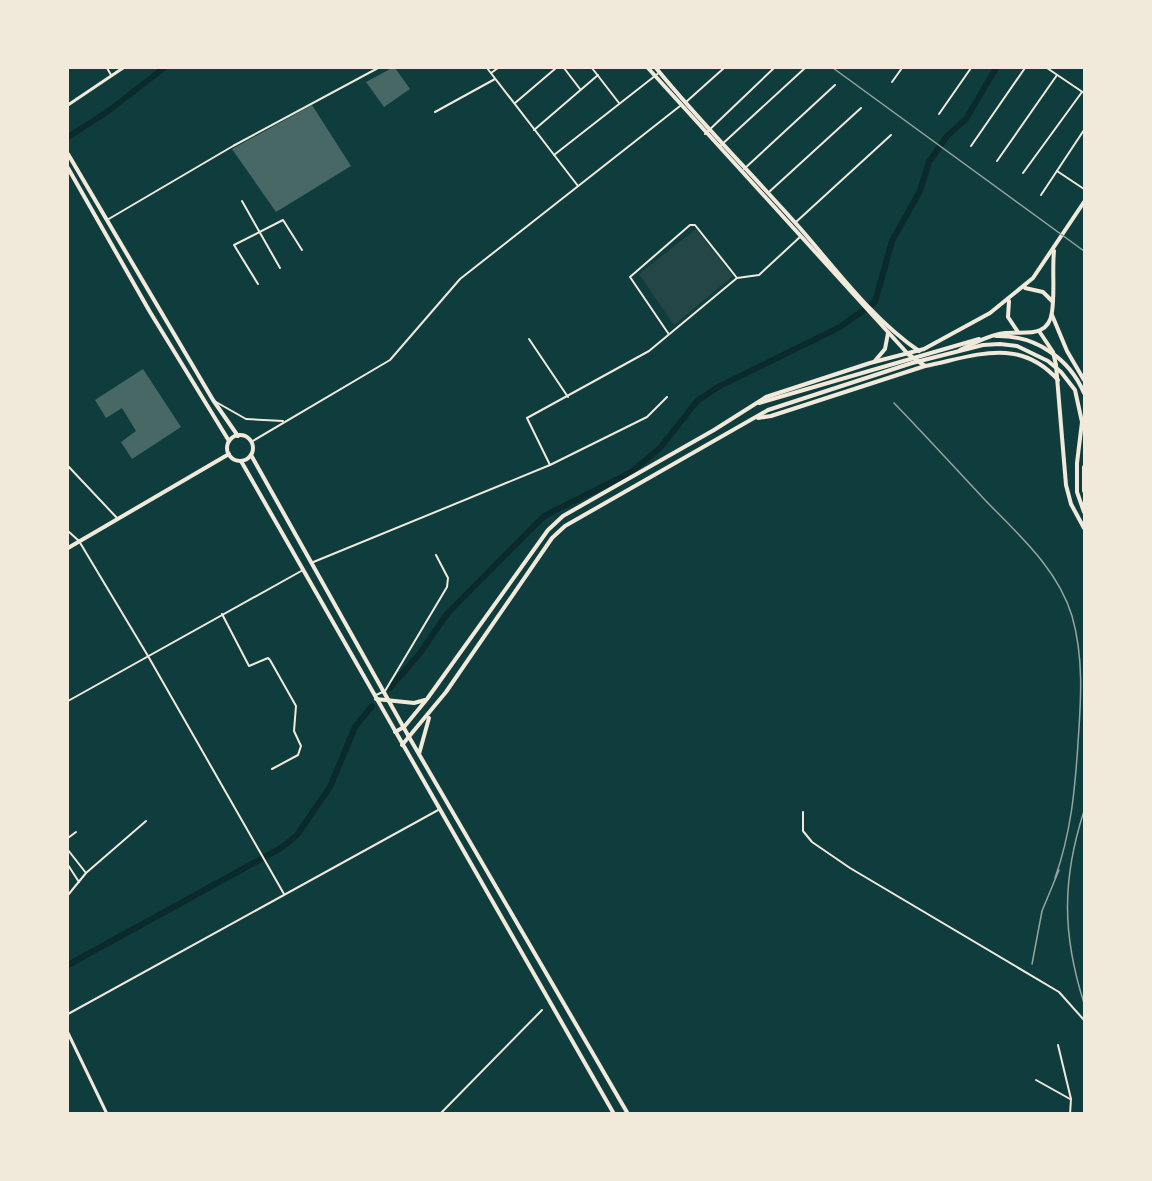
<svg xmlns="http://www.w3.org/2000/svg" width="1152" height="1181" font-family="Overpass,sans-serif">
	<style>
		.green { fill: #244646 }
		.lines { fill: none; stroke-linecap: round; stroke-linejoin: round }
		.canal { stroke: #0a2a2b; stroke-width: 6 }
		.building { fill: #486865 }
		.minor { stroke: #f1e9da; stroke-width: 2 }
		.tertiary { stroke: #f1e9da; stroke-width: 3 }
		.secondary { stroke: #f1e9da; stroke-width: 4 }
		.primary { stroke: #f1e9da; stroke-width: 4 }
		.rail { stroke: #97a49c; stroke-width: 1.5 }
	</style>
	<rect width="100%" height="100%" fill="#0f3d3e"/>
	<polygon class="green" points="696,229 733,276 674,325 639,274"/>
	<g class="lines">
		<g class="canal">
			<polyline points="68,137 107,112 164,68"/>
			<polyline points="390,688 420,653 447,614 544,516 630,473 660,448 697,401 718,387 840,327 875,302 892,241 920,191 929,162 947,136 966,119 996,68"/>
			<polyline points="68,965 281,848 297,835 330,787 355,727 372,706"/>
		</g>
	</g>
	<g class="building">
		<polygon points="392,68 395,68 410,89 384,107 366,82"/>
		<polygon points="312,105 351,166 276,212 232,149"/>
		<polygon points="143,369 181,427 132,459 121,442 136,431 122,408 106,418 95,400"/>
	</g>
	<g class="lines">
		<g class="minor">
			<polyline points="107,68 111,75"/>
			<polyline points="487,68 578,186"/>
			<polyline points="564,68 580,89"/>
			<polyline points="592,68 619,103"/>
			<polyline points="1047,68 1084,93"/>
			<polyline points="491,73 498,68"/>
			<polyline points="892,82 902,68"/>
			<polyline points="686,102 724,68"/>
			<polyline points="515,103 556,68"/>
			<polyline points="435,112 495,79"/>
			<polyline points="939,114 971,68"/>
			<polyline points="534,130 598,75"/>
			<polyline points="705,134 774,68"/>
			<polyline points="971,146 1025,68"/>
			<polyline points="719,147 805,68"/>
			<polyline points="554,155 660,72"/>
			<polyline points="997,161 1057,75"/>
			<polyline points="744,169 835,85"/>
			<polyline points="1057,171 1084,189"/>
			<polyline points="1023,173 1082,92"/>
			<polyline points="769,192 861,108"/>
			<polyline points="1041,195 1084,130"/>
			<polyline points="242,201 280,268"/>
			<polyline points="107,220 233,146 378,68"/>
			<polyline points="796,222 891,135"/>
			<polyline points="258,284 234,245 283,220 302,250"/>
			<polyline points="668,333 630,277 690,225 695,225 737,278"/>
			<polyline points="529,339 568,397"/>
			<polyline points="216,402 246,419 283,421"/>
			<polyline points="251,442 390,360 460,279 680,106"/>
			<polyline points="550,465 527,418 649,351 737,278 759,275 801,236"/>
			<polyline points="68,466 118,519"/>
			<polyline points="68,531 79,541 148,656 284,894"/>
			<polyline points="311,563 550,465 647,417 667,397"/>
			<polyline points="222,614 249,666 268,658 270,660 296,706 294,731 301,746 298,755 272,769"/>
			<polyline points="376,695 385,691 447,587 448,578 436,555"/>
			<polyline points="68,701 303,570"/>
			<polyline points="803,812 803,831 812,842 850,868 1059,992 1084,1020"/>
			<polyline points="68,838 76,832"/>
			<polyline points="68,850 86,873"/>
			<polyline points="68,865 79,882"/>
			<polyline points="68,895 86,873 146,821"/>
			<polyline points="68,1014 440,809"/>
			<polyline points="1058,1045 1071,1099 1070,1114"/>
			<polyline points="1036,1080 1070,1099"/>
			<polyline points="440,1114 542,1010"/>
		</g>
		<g class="tertiary">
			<polyline points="68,105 123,68"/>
			<polyline points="68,1033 107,1114"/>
		</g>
		<polyline class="secondary" points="68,548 229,454"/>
		<g class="primary">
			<path d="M648,68L908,354L925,366C975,356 1019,336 1058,380"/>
			<path d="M656,68C701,123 751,173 799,227C836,269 872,319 919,351"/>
			<polyline points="68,154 213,400 238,436"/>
			<polyline points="68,168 150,312 229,441"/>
			<polyline points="1025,288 1043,292 1052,301"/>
			<polyline points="1009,301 1008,317 1018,332"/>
			<polyline points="1052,315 1067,351 1084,380"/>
			<polyline points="1039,331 1053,352 1056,365 1066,485 1071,504 1084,528"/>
			<path d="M996,336C1035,335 1069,358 1084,393"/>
			<path d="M960,350C972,344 985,337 999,334C1018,329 1048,342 1052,312C1055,292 1052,271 1054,251"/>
			<polyline points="874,362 885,349 888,333"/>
			<polyline points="759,403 979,339"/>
			<polyline points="758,418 771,416 925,366"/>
			<circle cx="240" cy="448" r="13"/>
			<polyline points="251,455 409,737 628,1114"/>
			<polyline points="241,461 614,1114"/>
			<polyline points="1084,467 1084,491"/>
			<polyline points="376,699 414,703 425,700"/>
			<polyline points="395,732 404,727 427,699 548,530 563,516 714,430 766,397 870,363 924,349 990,313 1033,278 1084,202"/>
			<polyline points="402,745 446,692 552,538 565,526 768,410 912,363 983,345 1000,344 1017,346 1048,361 1061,372 1075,390 1082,422 1077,463 1077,492 1084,512"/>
			<polyline points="419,754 429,718"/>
		</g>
		<g class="rail">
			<polyline points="833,68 1084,251"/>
			<path d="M894,403C925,435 955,468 985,500C1018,534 1058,569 1072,616C1084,658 1081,700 1078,743C1075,790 1071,833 1055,878"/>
			<path d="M1084,811C1062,879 1062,934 1084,1003"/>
			<polyline points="1032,964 1042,911 1059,870"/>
		</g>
	</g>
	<rect width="1152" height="1181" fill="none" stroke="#f1e9da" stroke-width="138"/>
</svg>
